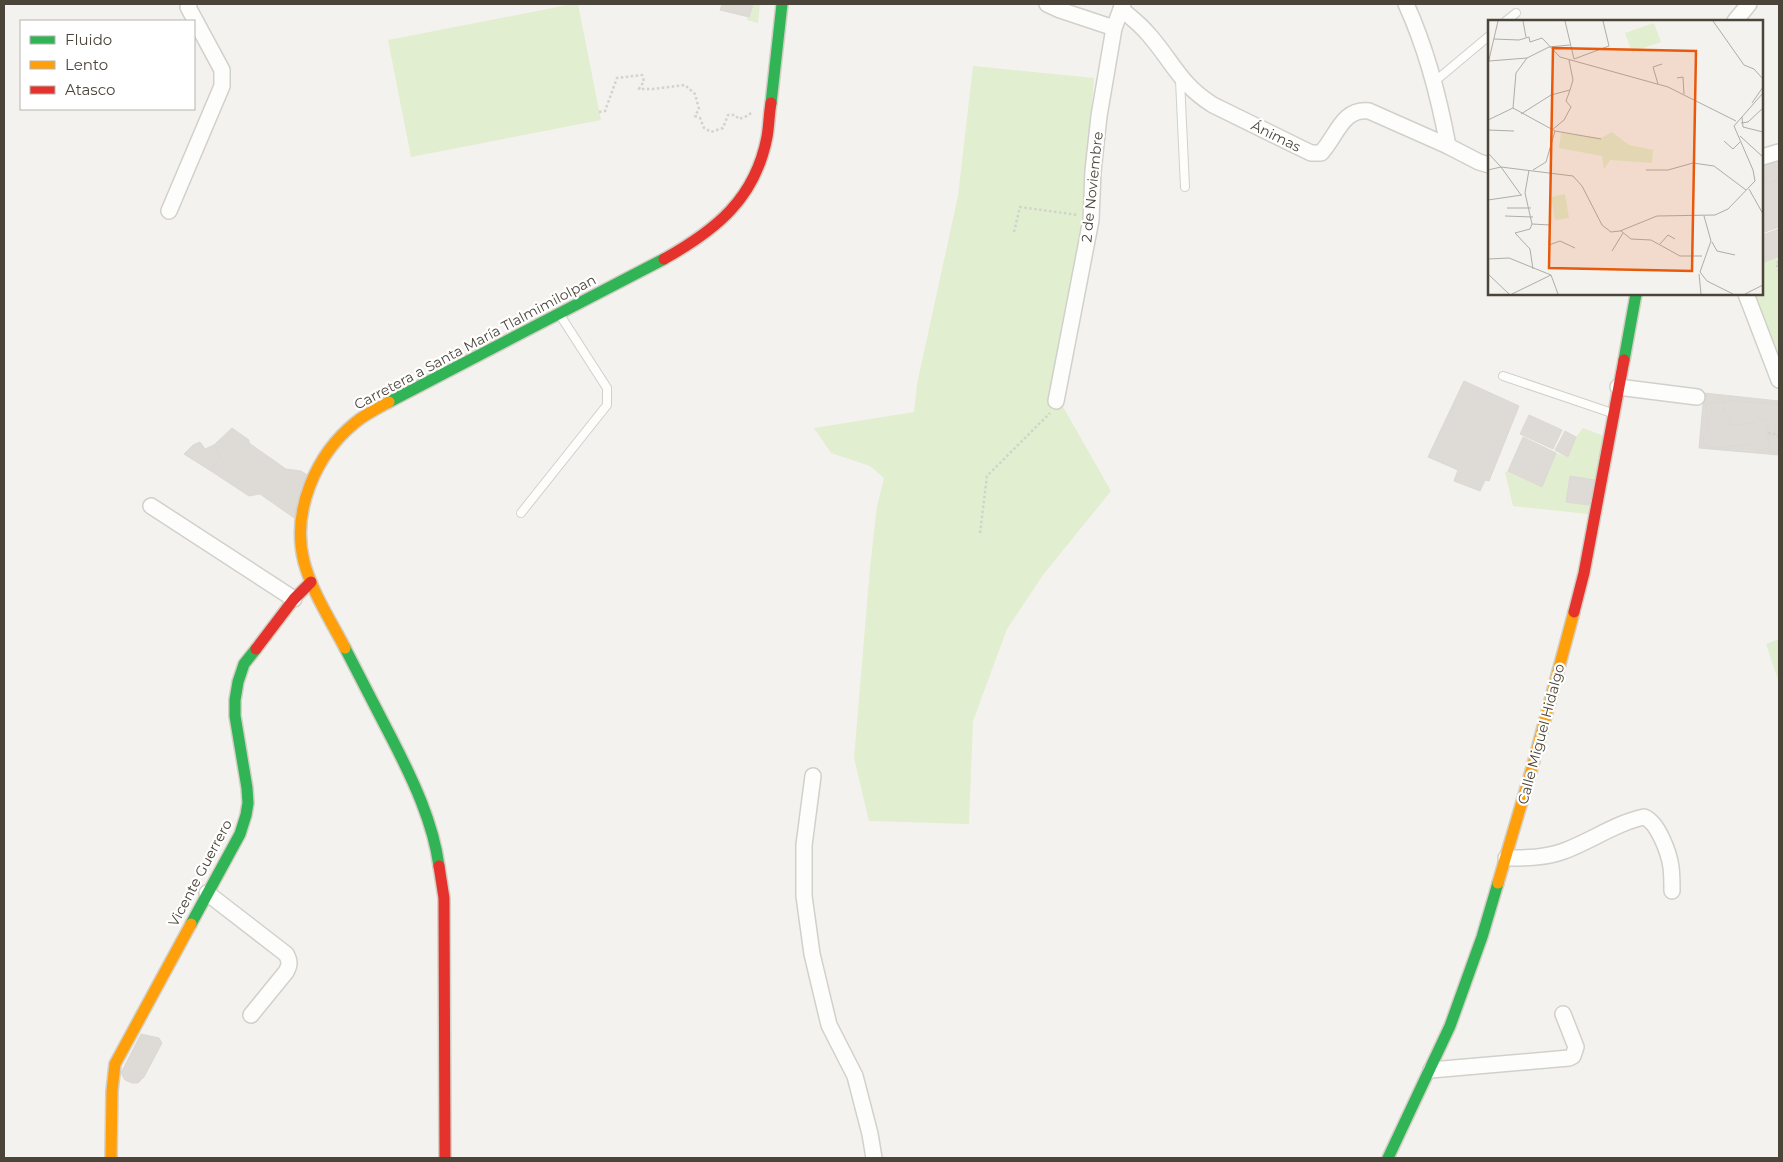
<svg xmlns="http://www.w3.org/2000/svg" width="1783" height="1162" font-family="Montserrat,sans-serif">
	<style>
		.green { fill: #e1eecf }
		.building { fill: #dedbd6; stroke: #dcd9d4 }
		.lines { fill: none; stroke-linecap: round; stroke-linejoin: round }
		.lane-casing { stroke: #d2d0cb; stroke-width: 10 }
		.street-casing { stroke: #d2d0cb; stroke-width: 18 }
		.fast-casing { stroke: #d3cfc5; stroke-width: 14 }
		.slow-casing { stroke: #d3cfc5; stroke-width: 14 }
		.jam-casing { stroke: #d3cfc5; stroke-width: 14 }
		.path { stroke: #d3d2cc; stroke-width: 2.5; stroke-dasharray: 2.5 2.5; stroke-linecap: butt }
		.lane { stroke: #fdfdfc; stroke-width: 8 }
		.street { stroke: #fdfdfc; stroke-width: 15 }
		.fast { stroke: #30b455; stroke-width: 11 }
		.slow { stroke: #ff9f0a; stroke-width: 11 }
		.jam { stroke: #e5322d; stroke-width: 11 }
		.labels { text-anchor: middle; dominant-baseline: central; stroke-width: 4.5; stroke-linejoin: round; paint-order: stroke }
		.street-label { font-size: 14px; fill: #4b4439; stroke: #fff }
		.inset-road { fill: none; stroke: #b0aca6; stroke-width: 1 }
		.view { fill: #e8590c; fill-opacity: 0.15; stroke: #e8590c; stroke-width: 2.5 }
		.inset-edge { fill: none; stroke: #4b4439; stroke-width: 2.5 }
	</style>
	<rect width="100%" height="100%" fill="#f4f2ee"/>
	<g class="green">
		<polygon points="573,4 578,4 601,120 411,157 388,40"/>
		<polygon points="753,4 760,4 758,23 747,20"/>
		<polygon points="973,66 1094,78 1083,216 1049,399 1062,405 1111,491 1043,575 1007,629 973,721 969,824 869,821 854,758 870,568 877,506 884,478 870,466 831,453 814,428 914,412 917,384 958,196"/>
		<polygon points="1779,256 1779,362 1752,294 1762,294 1762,263"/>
		<polygon points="1583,428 1604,436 1595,480 1570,476 1566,502 1589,505 1588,514 1513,506 1505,472 1508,471 1542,487 1556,453 1568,457 1576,437"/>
		<polygon points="1779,639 1779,683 1766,644"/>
	</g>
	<g class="building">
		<polygon points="722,4 753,4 749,17 720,10"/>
		<polygon points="1779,159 1779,179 1762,185 1762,164"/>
		<polygon points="1779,179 1779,227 1762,233 1762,185"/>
		<polygon points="1779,229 1779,256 1762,263 1762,235"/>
		<polygon points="1464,381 1519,406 1489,481 1485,480 1480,491 1454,481 1458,470 1428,457"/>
		<polygon points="1704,393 1779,401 1779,455 1699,448"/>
		<polygon points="1735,401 1779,404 1779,452 1769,451 1767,420 1754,420 1754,423 1730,426 1729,413 1724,413 1723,402"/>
		<polygon points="1723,402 1724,413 1729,413 1730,426 1754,423 1754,420 1767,420 1769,448 1757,451 1755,444 1710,448 1704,444 1703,438 1707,431 1708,426 1706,403"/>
		<polygon points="1529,415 1562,430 1553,449 1520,434"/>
		<polygon points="232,428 249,440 249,443 286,469 301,471 309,476 297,520 260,494 249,496 211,471 214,465 221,458 214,445"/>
		<polygon points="1565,431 1576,437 1568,457 1555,450"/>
		<polygon points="1523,437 1556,453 1542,487 1508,471"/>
		<polygon points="200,442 205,449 214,445 221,458 214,465 211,471 184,454 193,445"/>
		<polygon points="1570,476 1595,480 1589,505 1566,502"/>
		<polygon points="141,1034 159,1038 162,1043 144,1077 138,1083 132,1083 125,1080 121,1073"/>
	</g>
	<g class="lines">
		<defs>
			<g id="lane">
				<polyline points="1506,21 1516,13"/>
				<polyline points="1180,80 1185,187"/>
				<polyline points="1434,82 1489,36"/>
				<polyline points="1503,376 1612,413"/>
				<polyline points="521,513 607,405 607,388 560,315"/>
			</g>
			<g id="street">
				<polyline points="1047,4 1060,10 1114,28"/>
				<path d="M1406,4C1427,50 1439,97 1448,146L1479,162L1489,165"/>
				<path d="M1121,9C1131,17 1142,26 1150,36C1174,64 1180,84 1213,105L1311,153H1321C1337,136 1342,108 1369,111L1448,146"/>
				<polyline points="1735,21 1749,4"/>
				<polyline points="1762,157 1779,152"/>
				<polyline points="169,211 222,86 222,70 188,7 189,4"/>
				<polyline points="1746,294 1779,380"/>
				<polyline points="1618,387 1697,397"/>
				<polyline points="1056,401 1091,220 1093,171 1099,116 1114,28 1123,4"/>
				<polyline points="151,506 294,599"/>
				<polyline points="813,776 804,845 804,896 812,954 829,1025 855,1076 870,1134 874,1158"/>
				<path d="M1506,858C1526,858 1545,858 1564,851C1591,841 1616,823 1644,817C1658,822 1669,853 1671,867C1672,875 1672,883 1672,891"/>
				<path d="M207,893L286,954C290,961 290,965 286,972L251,1015"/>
				<polyline points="1431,1070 1569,1058 1573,1056 1576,1047 1563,1014"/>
			</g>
			<g id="fast">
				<polyline points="771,103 782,4"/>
				<polyline points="1624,360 1636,294"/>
				<polyline points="389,402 664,259"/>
				<path d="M345,648C361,679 377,710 393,741C413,780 433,822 439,866"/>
				<polyline points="191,924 240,834 246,815 248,803 247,788 235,716 235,700 238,682 244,664 256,649"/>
				<polyline points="1388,1158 1450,1026 1482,937 1498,883"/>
			</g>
			<g id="slow">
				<path d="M345,648C331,621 312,592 304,562C291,511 316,454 356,422C366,414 378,408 389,402"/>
				<polyline points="1498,883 1532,768 1574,612"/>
				<polyline points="111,1158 112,1091 115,1064 191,924"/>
			</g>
			<g id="jam">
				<path d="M664,259C716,230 755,199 767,137C769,126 769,114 771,103"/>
				<polyline points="1574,612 1584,573 1624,360"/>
				<polyline points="256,649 294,599 311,582"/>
				<polyline points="439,866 444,898 445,1158"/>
			</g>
		</defs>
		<use href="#lane" class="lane-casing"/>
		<use href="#street" class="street-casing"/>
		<use href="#fast" class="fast-casing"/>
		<use href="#slow" class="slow-casing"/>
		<use href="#jam" class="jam-casing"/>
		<g class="path">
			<polyline points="599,112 605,111 617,78 642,75 644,81 639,89 653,89 685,85 695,94 699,109 695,116 700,118 704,128 711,132 723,128 728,115 735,115 739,119 747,116 751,113"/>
			<polyline points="1014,232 1020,207 1078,215"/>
			<polyline points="1779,262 1776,263 1779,271"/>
			<polyline points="1768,433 1775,434 1779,437"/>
			<polyline points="980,533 987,476 1050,413"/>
		</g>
		<use href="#lane" class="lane"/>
		<use href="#street" class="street"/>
		<use href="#fast" class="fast"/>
		<use href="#slow" class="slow"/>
		<use href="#jam" class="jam"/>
	</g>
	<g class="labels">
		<g class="street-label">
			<text transform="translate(1276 136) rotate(26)">Ánimas</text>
			<text transform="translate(1092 187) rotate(-84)">2 de Noviembre</text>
			<text transform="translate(475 342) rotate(-28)">Carretera a Santa María Tlalmimilolpan</text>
			<text transform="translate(1541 734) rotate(-75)">Calle Miguel Hidalgo</text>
			<text transform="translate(200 873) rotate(-62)">Vicente Guerrero</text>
		</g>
	</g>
	<g transform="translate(1488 20)">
		<rect width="275" height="275" fill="#f4f2ee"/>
		<path d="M166,3L173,22L144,32L137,13ZM124,112L141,125L165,130L164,143L122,140L116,149L114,136L71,128L73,113L113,118ZM77,174L81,198L67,200L63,177Z" fill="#e1eecf"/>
		<path class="inset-road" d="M35,1L38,17M77,1L86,39M225,1L256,45L266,49L275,59M6,19L31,20L41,17L42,22L54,18L72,37L180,67L248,101M86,39L121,26L115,1M1,41L39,38M0,44L10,1M189,58L195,57L196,74M170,64L165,47L174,44M264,83L275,67M25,88L28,53L39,38L61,27L82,25M25,88L67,111L113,119M33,94L63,75L82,70L85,60L81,40M254,97L255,107L275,112M0,100L25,88M253,103L260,102L275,88M0,110L26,111M64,110L76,100L83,87L78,81L82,70M252,116L275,137M236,121L245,129L252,122M0,133L13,147L85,156L94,166L114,205L123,212L132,211L169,196L227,195L240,189L267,161L265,150L246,106L275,73M0,150L13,147L33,175M41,150L37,173L44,204L42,209L27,213L42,229L45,249M45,150L58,142L67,111M158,150H180L205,143L226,146L258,170M261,169L275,194M0,180L34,175M19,188H43M17,196L45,197M216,196L223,221L212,252L219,261L245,274M44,204L62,205L61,225L72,221L87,228M133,211L143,219L163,220L192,236H214M224,222L229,231L247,235M172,224L180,215L187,219M124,231L135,213M0,239L21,238L63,255M0,254L21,274M211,254L213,274M63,255L70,274M24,274L63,255M257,274L275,265"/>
		<path class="view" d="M65,28L208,31L204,251L61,248Z"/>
		<rect width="275" height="275" class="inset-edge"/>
	</g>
	<rect width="1783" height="1162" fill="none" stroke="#4b4439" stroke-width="10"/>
	<rect x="20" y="20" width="175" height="90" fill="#ffffff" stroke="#b7b4b0"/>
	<rect x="30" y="36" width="25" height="8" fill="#30b455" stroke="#b7b4b0"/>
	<text x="65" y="45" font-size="15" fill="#4b4439">Fluido</text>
	<rect x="30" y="61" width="25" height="8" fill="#ff9f0a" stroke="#b7b4b0"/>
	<text x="65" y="70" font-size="15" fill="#4b4439">Lento</text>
	<rect x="30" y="86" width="25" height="8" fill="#e5322d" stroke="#b7b4b0"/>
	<text x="65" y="95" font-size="15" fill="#4b4439">Atasco</text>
</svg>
